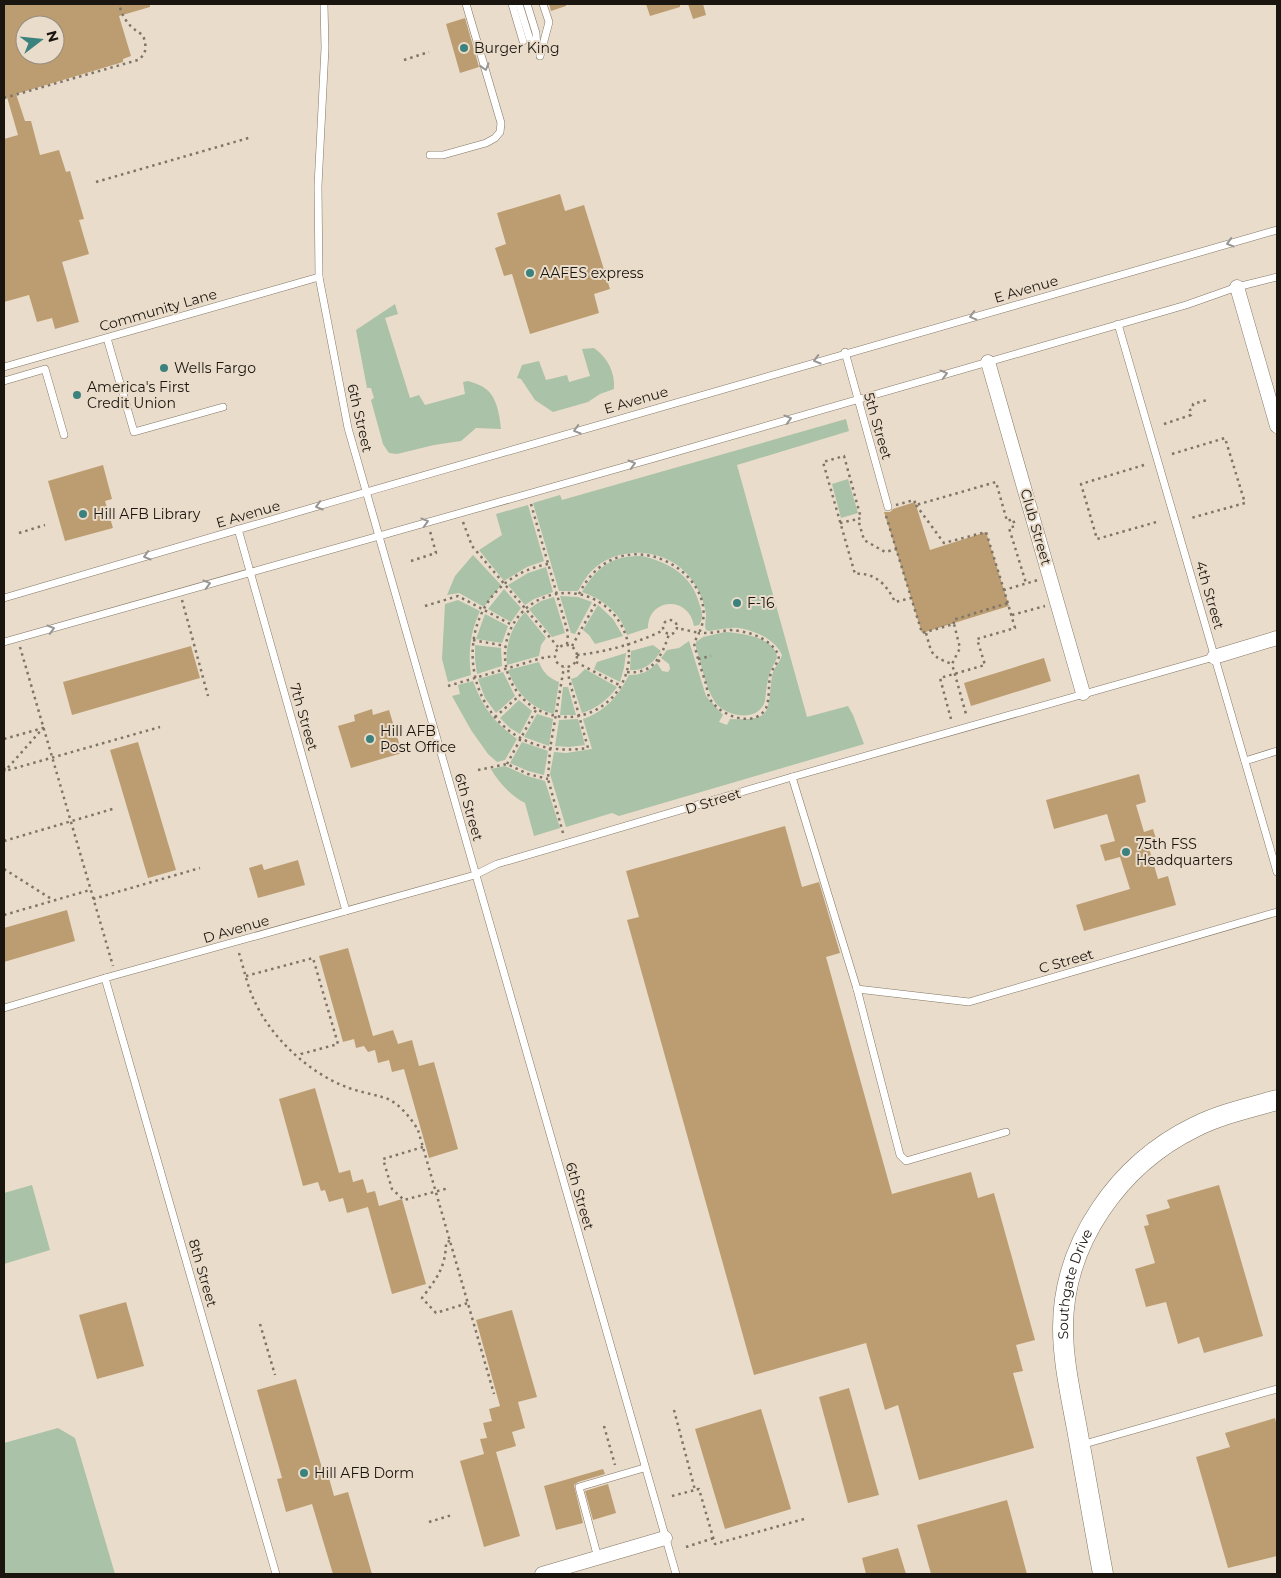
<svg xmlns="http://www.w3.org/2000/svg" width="1281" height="1578" font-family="Montserrat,sans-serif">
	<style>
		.green { fill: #a9c2a8 }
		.building { fill: #bc9d71; fill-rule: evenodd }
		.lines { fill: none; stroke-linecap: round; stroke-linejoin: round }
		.service-casing { stroke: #827665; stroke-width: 8 }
		.minor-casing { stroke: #827665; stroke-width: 15 }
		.secondary-casing { stroke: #827665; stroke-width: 21 }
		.path { stroke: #7e7569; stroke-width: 2.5; stroke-dasharray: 2.5 4; stroke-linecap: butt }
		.service { stroke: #fff; stroke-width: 7 }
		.minor { stroke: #fff; stroke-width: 14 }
		.secondary { stroke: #fff; stroke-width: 20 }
		.oneway { stroke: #989693 }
		.poi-dot { fill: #3b827e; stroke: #eadcca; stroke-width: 2 }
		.labels { text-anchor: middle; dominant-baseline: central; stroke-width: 4; stroke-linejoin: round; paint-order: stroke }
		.poi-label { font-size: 14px; fill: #1a150f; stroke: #eadcca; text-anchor: start }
		.street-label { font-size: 14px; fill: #1a150f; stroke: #eadcca }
	</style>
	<rect width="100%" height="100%" fill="#eadcca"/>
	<g class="green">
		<path d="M395,304L398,314L385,318L410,398L419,395L425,405L465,394L463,382L468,381C474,383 481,385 486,389C497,397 500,417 501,429L476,428L461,441L434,445L397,454L389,453L383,444L371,400L374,398L371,388H367L356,330Z"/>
		<path d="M594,348C608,358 615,372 614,389L600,394L588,402L553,412L535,400L521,379L517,378L522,365L539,361L546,380L567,375L569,382L590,376L582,349Z"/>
		<path d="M846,419L849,431L737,465L807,717L848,706L853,715L864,744L619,816L612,813L566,827L550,774L554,752L566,753L592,749L583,719C606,711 618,696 629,675C641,675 648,672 657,663L662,671L668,672L670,669L669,664L661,658L667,650L679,648L689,641L706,696L723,715L719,722L727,725L730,719C774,721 767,712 772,676C773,668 780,663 782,655C775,639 754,630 738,628C729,627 719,630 709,631L706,630C704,625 706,620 706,615C705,604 700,592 694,583C674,550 625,543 596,567C588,573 583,582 578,591H559L533,503L560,495L562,500Z"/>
		<polygon points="848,479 858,513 841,518 832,484"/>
		<polygon points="528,505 544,561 527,567 504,581 479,550 502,535 496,514"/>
		<polygon points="473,555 501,585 484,607 459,593 447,595 455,576"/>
		<path d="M642,556C668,562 692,575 699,603C702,611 704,618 699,625L694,626C689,595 648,598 648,628L627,635C621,613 603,599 582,592C597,567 612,555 642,556Z"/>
		<polygon points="546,567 553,592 534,599 525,605 508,585 528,573"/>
		<polygon points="504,589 521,608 511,622 488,609"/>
		<polygon points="560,596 578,597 592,602 575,634 571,633"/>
		<polygon points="554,597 565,633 552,637 529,609 541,601"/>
		<path d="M458,600L480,611C470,633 468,652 471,675L448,682L442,659L445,604Z"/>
		<polygon points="598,605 613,619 623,636 595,644 589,635 583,630"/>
		<path d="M525,612L546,638L541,645L539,656L507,665C505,645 511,627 525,612Z"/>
		<polygon points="485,614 508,626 502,643 476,639"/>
		<path d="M725,632C739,633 765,636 774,649C776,652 778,657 776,660C775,663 772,666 771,670C768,677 767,685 766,692C765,698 766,702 762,707C752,722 724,715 715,702C705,687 702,665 696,648V642L703,637Z"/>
		<polygon points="475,645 501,648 502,666 477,674 475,659"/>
		<path d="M653,645L661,651C653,663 645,671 630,670L631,651Z"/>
		<polygon points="626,653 624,668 620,682 594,669 597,662"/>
		<path d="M539,662C543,673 549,678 559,682L554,714C531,708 516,693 508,670Z"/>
		<path d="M585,669L617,687C608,700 597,708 582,713L571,679L577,677Z"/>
		<polygon points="503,672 515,696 496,713 485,698 478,679"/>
		<path d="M473,681C483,708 494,722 517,739L505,760L497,762L488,754L471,730L452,696L460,694L458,685Z"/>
		<polygon points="563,687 568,687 576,715 560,715"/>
		<polygon points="519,700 532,711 520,734 510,728 500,718"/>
		<polygon points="537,714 553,719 549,746 524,737"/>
		<polygon points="578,719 585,745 569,747 555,746 559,720"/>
		<polygon points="522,742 548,751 544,775 528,771 510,763"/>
		<path d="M505,766L527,776L545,781L560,828L534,836L525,803C511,796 499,783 491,769Z"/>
		<polygon points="32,1185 50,1250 4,1264 4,1193"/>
		<polygon points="58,1428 75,1438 115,1574 4,1574 4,1443"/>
	</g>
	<g class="building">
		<path d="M4,4H150V7L119,16L131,56L123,59V62L16,94L25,121H31L40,155L59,150L66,172L70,171L84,219L79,220L89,254L62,262L79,322L55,329L52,318L37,322L29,295L4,302V139L18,135L7,97L4,98ZM25,25H55V55H25Z"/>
		<polygon points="549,4 566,4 566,6 551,11"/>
		<polygon points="646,4 680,4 680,7 650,16"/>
		<polygon points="688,4 703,4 706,15 693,19"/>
		<polygon points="465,18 479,67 460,73 446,24"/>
		<polygon points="560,194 565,211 584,205 610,289 594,294 599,313 530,334 512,274 504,276 495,248 506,244 497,213"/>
		<polygon points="103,465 112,499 105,501 113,528 65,541 48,481"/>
		<polygon points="915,502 930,550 986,532 1009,606 922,633 884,512 890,512 893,509"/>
		<polygon points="191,646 200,678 72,715 63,682"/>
		<polygon points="1044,658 1051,681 971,706 964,683"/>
		<polygon points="372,709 373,715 389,710 402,753 351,768 338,726 355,721 354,715"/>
		<polygon points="138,742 176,870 148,878 110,750"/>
		<polygon points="1139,774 1146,802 1136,805 1144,832 1153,829 1158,845 1149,848 1158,879 1168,876 1176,905 1084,931 1076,905 1130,889 1120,857 1105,861 1100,845 1115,841 1107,814 1054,829 1046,800"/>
		<polygon points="785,826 802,887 819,882 840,953 826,957 892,1194 971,1172 978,1198 994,1193 1035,1340 1016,1345 1023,1371 1013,1373 1034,1448 919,1480 898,1405 885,1410 866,1343 754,1375 627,920 639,917 626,871"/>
		<polygon points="298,860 305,885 258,898 249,868 262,864 264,870"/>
		<polygon points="67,910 75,941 4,962 4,928"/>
		<polygon points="348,948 373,1036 393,1030 398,1044 412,1040 419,1066 434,1062 458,1149 429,1158 404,1069 392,1072 389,1060 378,1063 375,1050 368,1052 364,1046 356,1048 354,1039 343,1042 319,956"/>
		<polygon points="315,1088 339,1173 350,1170 353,1182 363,1179 367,1193 375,1191 379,1206 402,1199 426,1284 392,1294 368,1207 347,1213 343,1198 329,1202 325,1190 321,1191 318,1182 303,1186 279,1099"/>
		<polygon points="1219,1185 1263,1336 1204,1353 1199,1337 1178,1344 1166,1302 1146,1307 1135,1269 1155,1263 1144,1226 1149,1225 1146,1215 1170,1208 1167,1200"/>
		<polygon points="126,1302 144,1366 97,1379 79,1315"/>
		<polygon points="512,1310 537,1397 518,1402 525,1428 512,1432 516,1446 496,1452 520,1536 484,1547 460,1461 484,1454 480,1439 487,1438 483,1423 492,1421 489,1409 500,1406 476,1320"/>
		<polygon points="296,1379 322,1468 326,1467 334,1496 348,1492 372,1574 333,1574 312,1504 286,1512 277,1479 282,1478 257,1390"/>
		<polygon points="849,1388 879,1495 848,1503 819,1397"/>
		<polygon points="761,1409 791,1509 725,1529 695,1429"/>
		<polygon points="1275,1418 1277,1426 1277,1556 1228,1568 1196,1457 1230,1447 1225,1433"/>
		<polygon points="603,1469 605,1474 578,1482 574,1485 583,1523 556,1530 544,1486"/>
		<polygon points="608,1484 616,1513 593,1520 585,1491"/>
		<polygon points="1007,1500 1027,1574 931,1574 917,1525"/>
		<polygon points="898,1548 906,1574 866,1574 862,1558"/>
	</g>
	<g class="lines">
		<defs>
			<g id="service">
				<polyline points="324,4 325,48 318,186 319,277 348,428 676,1574"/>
				<polyline points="512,4 523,41"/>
				<polyline points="519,4 531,43"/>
				<polyline points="527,4 536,33 537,50"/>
				<polyline points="540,56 549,22 543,4"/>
				<polyline points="430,155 443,155 486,143 495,138 500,132 501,123 466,4"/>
				<polyline points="1118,324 1277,872"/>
				<polyline points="107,338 134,432 223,407"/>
				<polyline points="845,352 888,507"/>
				<polyline points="4,367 319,277"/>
				<polyline points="4,381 45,369 64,435"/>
				<polyline points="238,529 346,911"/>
				<path d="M4,598C428,474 852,349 1277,230"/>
				<polyline points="4,642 655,458 1186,305 1237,287 1277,277"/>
				<polyline points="1245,761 1277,751"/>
				<polyline points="792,777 857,989 900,1155 906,1161 1006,1132"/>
				<polyline points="105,978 276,1574"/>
				<polyline points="857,989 969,1002 1277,912"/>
				<polyline points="4,1008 105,978 475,875 497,864 792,777 1214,657"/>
				<polyline points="1081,1445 1277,1389"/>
				<polyline points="598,1558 579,1487 644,1468"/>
			</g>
			<g id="minor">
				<polyline points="1237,287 1277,426"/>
				<polyline points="988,362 1083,693"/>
				<polyline points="1214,657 1277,638"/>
				<polyline points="542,1574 665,1538"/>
			</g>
			<g id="secondary">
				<path id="s1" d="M1103,1574C1094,1526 1086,1478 1077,1429C1071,1396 1063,1362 1063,1328C1063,1243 1119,1164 1195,1127C1221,1114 1249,1108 1277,1100"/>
			</g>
		</defs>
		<use href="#service" class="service-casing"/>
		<use href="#minor" class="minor-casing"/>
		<use href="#secondary" class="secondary-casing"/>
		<g class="path">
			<polyline points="404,60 429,52"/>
			<path d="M4,98L138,60C148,53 146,45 143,35C129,27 123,19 119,4"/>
			<polyline points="96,182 252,137"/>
			<polyline points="1164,424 1191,415 1190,410 1193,408 1193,404 1207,400"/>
			<polyline points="1172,454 1225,438 1245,503 1191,518"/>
			<polyline points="1144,465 1081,484 1097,539 1160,521"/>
			<polyline points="531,504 568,633 567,644"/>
			<polyline points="896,505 914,500 916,505 996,482 1007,521 1013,519 1015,526 1009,528 1026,583"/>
			<polyline points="916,505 944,543 986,532 1004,590"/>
			<polyline points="886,516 922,633 954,624 960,648 952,664 966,714"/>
			<polyline points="463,522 472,546 558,647"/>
			<polyline points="840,523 858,519"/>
			<polyline points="19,533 45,525"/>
			<path d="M897,549L885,552L864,540L858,519L861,518L844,456L823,462L855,574C875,572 887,585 895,602L911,598"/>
			<polyline points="411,561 436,553 430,531"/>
			<path d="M548,564C430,587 456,768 588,748L569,679L568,667"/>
			<circle cx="567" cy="655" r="62"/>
			<path d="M579,594C620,511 727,575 699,633L677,628"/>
			<polyline points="182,600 208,696"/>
			<polyline points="425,606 458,596 512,625"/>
			<polyline points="1012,615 1045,606"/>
			<circle cx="670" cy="627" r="7"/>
			<polyline points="954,624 953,620 1008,603"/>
			<path d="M730,630C748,631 771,638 779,656C778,664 771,669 770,677C768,687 770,698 766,708C755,729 720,716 710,699C708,695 707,689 706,684C702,671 697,657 694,643L699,633H709Z"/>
			<path d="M926,633C932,654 930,656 952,664"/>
			<polyline points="473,640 505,646"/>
			<circle cx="566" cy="656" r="11"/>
			<polyline points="572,646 597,601"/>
			<polyline points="20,647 113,966"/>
			<path d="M577,655C607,652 637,643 664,630"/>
			<polyline points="698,659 711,656"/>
			<polyline points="658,660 661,663"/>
			<polyline points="576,662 621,686"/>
			<path d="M627,672C653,675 662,656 669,634"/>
			<polyline points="448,686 542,658 554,656"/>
			<polyline points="495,717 519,696"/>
			<polyline points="951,719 940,678 985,665 977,639 1015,628 1004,590 1038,580"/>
			<polyline points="4,739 43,728 5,771"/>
			<polyline points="507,764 536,710"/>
			<polyline points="4,768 5,771 160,727"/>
			<polyline points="478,770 507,764 528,774 548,779"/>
			<polyline points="563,833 548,779 550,749 564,667"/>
			<polyline points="4,841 116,808"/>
			<polyline points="4,869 53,900"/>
			<polyline points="93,899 200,868"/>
			<polyline points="4,915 90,890"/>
			<path d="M239,953C244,969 247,985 254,1000C271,1038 310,1074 349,1088C360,1092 372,1094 382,1097C397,1100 411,1118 418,1130L494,1394"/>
			<polyline points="246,976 313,958 338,1044 301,1054 298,1057"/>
			<polyline points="423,1147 383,1159 392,1189 404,1200 449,1188"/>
			<path d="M450,1241L446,1242C446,1268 436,1279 422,1298L436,1313L468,1303"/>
			<polyline points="260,1324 275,1375"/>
			<polyline points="674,1410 695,1490 699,1489 715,1544 804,1519"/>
			<polyline points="604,1426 615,1465"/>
			<polyline points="672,1496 695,1490"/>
			<polyline points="429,1522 452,1515"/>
			<polyline points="686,1547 714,1538"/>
		</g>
		<use href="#service" class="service"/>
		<use href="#minor" class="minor"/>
		<use href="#secondary" class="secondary"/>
	</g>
	<defs><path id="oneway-chevron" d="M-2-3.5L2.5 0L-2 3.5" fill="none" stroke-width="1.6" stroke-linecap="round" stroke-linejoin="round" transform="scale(1.25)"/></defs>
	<g class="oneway">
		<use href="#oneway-chevron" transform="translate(485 67) rotate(73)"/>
		<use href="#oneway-chevron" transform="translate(1230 243) rotate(164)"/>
		<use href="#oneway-chevron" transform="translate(973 316) rotate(165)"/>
		<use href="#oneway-chevron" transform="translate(817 360) rotate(164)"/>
		<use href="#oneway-chevron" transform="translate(944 374) rotate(-16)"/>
		<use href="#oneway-chevron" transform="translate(788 419) rotate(-16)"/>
		<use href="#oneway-chevron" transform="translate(577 430) rotate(164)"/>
		<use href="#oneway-chevron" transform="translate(632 464) rotate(-16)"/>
		<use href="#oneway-chevron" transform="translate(319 506) rotate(164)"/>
		<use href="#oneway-chevron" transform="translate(425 522) rotate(-16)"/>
		<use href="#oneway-chevron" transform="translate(147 556) rotate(164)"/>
		<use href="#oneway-chevron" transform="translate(207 584) rotate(-16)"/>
		<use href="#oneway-chevron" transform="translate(51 629) rotate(-16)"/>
	</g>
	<g class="poi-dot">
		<circle cx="464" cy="48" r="5"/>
		<circle cx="530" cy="273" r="5"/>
		<circle cx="164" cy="368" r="5"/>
		<circle cx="77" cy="395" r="5"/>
		<circle cx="83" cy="514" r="5"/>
		<circle cx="737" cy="603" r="5"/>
		<circle cx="370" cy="739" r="5"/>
		<circle cx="1126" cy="852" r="5"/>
		<circle cx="304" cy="1473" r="5"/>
	</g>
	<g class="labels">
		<g class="poi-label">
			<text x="474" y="48">Burger King</text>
			<text x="540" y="273">AAFES express</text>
			<text x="174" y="368">Wells Fargo</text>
			<text x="87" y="387">America's First<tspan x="87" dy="16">Credit Union</tspan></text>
			<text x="93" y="514">Hill AFB Library</text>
			<text x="747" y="603">F-16</text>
			<text x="380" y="731">Hill AFB<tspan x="380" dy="16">Post Office</tspan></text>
			<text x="1136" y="844">75th FSS<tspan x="1136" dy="16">Headquarters</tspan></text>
			<text x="314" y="1473">Hill AFB Dorm</text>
		</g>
		<g class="street-label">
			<text transform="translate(1026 289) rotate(-16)">E Avenue</text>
			<text transform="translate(158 310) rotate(-16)">Community Lane</text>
			<text transform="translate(636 400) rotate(-16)">E Avenue</text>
			<text transform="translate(360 418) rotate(77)">6th Street</text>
			<text transform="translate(878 426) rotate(74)">5th Street</text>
			<text transform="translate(248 514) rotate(-16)">E Avenue</text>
			<text transform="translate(1036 527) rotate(74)">Club Street</text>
			<text transform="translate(1210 595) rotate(74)">4th Street</text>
			<text transform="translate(304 717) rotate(74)">7th Street</text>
			<text transform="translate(713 801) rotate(-17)">D Street</text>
			<text transform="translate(469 807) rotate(74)">6th Street</text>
			<text transform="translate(236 929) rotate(-16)">D Avenue</text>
			<text transform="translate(1066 961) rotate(-16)">C Street</text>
			<text transform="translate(580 1196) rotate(74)">6th Street</text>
			<text transform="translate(203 1273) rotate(74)">8th Street</text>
			<text stroke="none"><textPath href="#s1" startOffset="295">Southgate Drive</textPath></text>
		</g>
	</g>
	<rect width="1281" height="1578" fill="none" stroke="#1a150f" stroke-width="10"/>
	<g transform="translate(40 40) rotate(74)"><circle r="24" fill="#eadcca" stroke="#978c7f"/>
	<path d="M0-4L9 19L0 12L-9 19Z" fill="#3b827e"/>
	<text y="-8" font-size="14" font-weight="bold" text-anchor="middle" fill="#1a150f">N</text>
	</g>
</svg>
